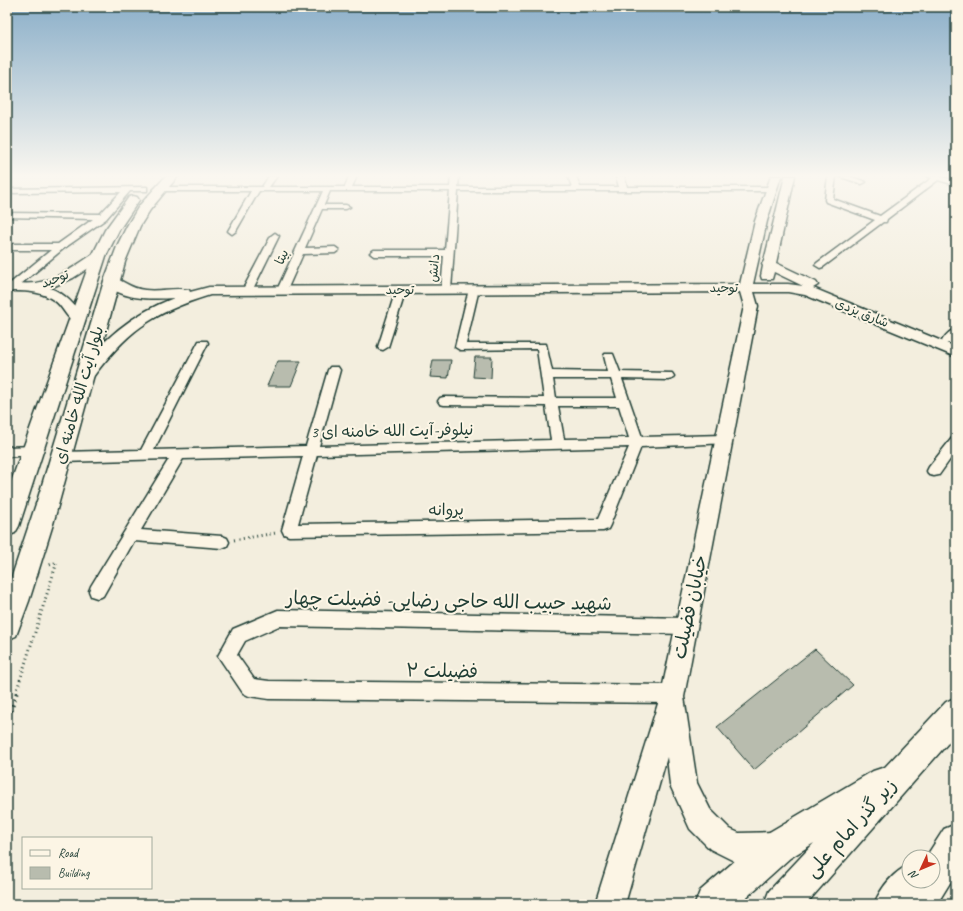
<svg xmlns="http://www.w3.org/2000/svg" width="963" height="911" font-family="Caveat,'Playpen Sans Arabic',sans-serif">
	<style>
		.building { fill: #b8bcae; stroke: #1f3d34 }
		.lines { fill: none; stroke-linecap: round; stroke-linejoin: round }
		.street-casing { stroke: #1f3d34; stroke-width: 3 }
		.secondary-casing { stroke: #1f3d34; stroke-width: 3 }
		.primary-casing { stroke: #1f3d34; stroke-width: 3 }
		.path-far1 { stroke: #1f3d34; stroke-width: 3; stroke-dasharray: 1 3.5; stroke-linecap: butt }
		.path { stroke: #1f3d34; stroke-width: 4; stroke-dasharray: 1.5 4.5; stroke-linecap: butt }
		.street { fill: #fcf5e5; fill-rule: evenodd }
		.secondary { fill: #fcf5e5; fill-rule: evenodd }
		.primary { fill: #fcf5e5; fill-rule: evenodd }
		.labels { text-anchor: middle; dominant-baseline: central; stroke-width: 4; stroke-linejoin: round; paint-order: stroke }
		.far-street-label { font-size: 13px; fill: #1f3d34; stroke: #fcf5e5 }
		.street-label { font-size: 16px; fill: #1f3d34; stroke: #fcf5e5 }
		.near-street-label { font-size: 19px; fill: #1f3d34; stroke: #fcf5e5 }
	</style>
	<rect width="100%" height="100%" fill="#f3eede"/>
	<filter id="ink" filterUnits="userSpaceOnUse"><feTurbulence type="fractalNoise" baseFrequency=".025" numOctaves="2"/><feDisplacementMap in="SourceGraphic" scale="8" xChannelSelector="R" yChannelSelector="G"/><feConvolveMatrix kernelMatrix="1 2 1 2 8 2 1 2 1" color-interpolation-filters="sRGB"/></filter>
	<g filter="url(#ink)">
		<g class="building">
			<polygon points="475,357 492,357 491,378 473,377"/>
			<polygon points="433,360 451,360 448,378 430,377"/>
			<polygon points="278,361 301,361 291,386 267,386"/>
			<polygon points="815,649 853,685 754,770 717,727"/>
		</g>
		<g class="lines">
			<defs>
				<g id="street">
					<polygon points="269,176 277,176 269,187 345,187 349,176 357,176 352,187 450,187 451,176 459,176 458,187 572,187 568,176 576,176 580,187 619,187 616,176 624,176 627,187 771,187 775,189 771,191 458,191 451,290 446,293 441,290 444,256 374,256 370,253 374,250 445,250 450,191 330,191 324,205 346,205 350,207 346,209 322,209 305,248 335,247 339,250 335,253 303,254 287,290 282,293 277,290 323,191 259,191 236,231 232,234 228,231 251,191 158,191 154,189 158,187 262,187"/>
					<polygon points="828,176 836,176 833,199 880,216 932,178 927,176 939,176 956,181 956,185 938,180 887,219 886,222 883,222 823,267 820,268 815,265 817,263 875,220 826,202 825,200"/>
					<polygon points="838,176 849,176 866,182 862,184"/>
					<polygon points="144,187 147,187 147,191 130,191 106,219 63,249 10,293 7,294 7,286 51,250 7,250 7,244 58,244 93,219 7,217 7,213 100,214 121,192 7,193 7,189"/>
					<polygon points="275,233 279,236 252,291 247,294 244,293 242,291 271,236"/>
					<path d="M474,286L479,289L466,344H546L552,371L608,372L604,356L605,354H613L620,372L672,373L674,376L672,379L668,380L622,379L642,437L724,435L728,437L730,440L728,443L641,447L610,525L608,529L603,531L289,536L284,534L282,530L303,456L183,459L141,530L222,536L227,538L229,542L227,546L222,548L134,541L103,596L97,598L91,596L89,591L91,586L169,459L61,462L56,460L54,457L56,454L61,452L141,450L199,341H207L208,343L154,450L306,446L328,370L330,367H338L340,370L319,446L551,440L546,406L444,405L440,404L438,401L440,398L444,397L544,398L537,349L460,350L455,347L469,289ZM553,379H611L617,398H556ZM558,406H619L629,438L564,439ZM629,447L598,519L298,524L317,455Z"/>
					<polygon points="401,287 406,290 388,347 383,350 379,349 378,347 396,290"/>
					<path d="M956,329V338L951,343H943L942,341C945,336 950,330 956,329Z"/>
					<polygon points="956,436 956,451 939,475 934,476 929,475 927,471 929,467 952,438"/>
					<polygon points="34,446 39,448 40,451 39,454 7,457 7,447"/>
					<polygon points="278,610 687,618 693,621 695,626 693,631 687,634 279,626 245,641 237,655 254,679 269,681 673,685 679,688 682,694 679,700 673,703 269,699 249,696 243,693 218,656 233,629"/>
				</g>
				<g id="secondary">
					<path d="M771,176H781L767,221L753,284H788L803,286L774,272L772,279H762L761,276L763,266L762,264L764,261L785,176H795L776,263L816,282L818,285L813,288L956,347V357L805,295L788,292H754L758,306L684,697L697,783L710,809L730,829L739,833L775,832L785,836L789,846L785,856L775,860L738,863L710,849L690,829L670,785L667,757L625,904H595L661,694L744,306L740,292L210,295C151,313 126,332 90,381L84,382L78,381L76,377C100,340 134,313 174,298C153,299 119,301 104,281L106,278L111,277C124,280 130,289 145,290C159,292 175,287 189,290L190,292L209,287L740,284L755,221Z"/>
					<path d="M99,252L103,253L105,256L103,259L73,278L50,288C66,294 75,305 84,319L82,322C68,325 65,308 55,301C40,290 24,291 7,291V283C16,283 26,284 36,283C57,280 77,265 95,253Z"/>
				</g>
				<g id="primary">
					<polygon points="166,176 178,176 150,210 140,226 125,262 53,524 29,601 16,636 7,640 7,591 38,498 104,281 118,244 127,226 139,206"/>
					<polygon points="133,196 137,197 139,200 119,230 106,256 19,526 15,533 7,536 7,493 92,256 105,230 129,197"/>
					<polygon points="956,697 956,734 806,904 764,904 769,891 814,843 790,858 739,904 695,904 700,891 766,834 873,771 885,767 946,702"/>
					<path d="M956,824V873L937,904H874C881,888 893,872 909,865V881H933V857H926L944,829Z"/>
				</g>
			</defs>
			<use href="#street" class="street-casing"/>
			<use href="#secondary" class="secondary-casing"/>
			<use href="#primary" class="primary-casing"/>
			<g class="path-far1">
				<polyline points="234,540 276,533"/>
				<polyline points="16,693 57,562 47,566"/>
			</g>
			<polyline class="path" points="7,723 17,692"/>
			<use href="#street" class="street"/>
			<use href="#secondary" class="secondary"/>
			<use href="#primary" class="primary"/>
		</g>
	</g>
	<linearGradient id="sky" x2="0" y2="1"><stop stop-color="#8bafc9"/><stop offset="0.58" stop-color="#faf7f0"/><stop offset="1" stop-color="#faf7f0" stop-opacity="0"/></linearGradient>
	<rect width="963" height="303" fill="url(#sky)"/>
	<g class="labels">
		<g class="far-street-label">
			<text transform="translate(282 257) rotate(-66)">بیتا</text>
			<text transform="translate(434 268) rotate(-85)">دانش</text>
			<text transform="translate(55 279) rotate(-21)">توحید</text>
			<text x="724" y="288">توحید</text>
			<text x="400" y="290">توحید</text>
			<text transform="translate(862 313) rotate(22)">شارق یزدی</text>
		</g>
		<g class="street-label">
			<text transform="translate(79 395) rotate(-74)">بلوار آیت الله خامنه ای</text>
			<text transform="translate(392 431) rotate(-1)">نیلوفر-آیت الله خامنه ای 3</text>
			<text transform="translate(446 510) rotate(-1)">پروانه</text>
		</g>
		<g class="near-street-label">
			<text transform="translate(449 601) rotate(1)">شهید حبیب الله حاجی رضایی- فضیلت چهار</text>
			<text transform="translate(690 607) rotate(-78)">خیابان فضیلت</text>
			<text transform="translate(442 671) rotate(1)">فضیلت ۲</text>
			<text transform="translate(851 828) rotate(-48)">زیر گذر امام علی</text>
		</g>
	</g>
	<rect width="963" height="911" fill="none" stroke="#fcf5e5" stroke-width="24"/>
	<rect x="12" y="12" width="939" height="887" fill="none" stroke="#1f3d34" stroke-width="1.5" filter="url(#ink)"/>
	<rect x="22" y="837" width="130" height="52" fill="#fcf5e5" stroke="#a4ab9e"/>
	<rect x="30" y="850" width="20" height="6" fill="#fcf5e5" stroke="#a4ab9e"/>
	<text x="58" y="857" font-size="12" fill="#1f3d34">Road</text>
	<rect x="30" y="867" width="20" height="12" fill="#b8bcae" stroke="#a4ab9e"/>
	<text x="58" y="877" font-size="12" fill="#1f3d34">Building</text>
	<g transform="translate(921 869) rotate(226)"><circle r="19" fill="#fcf5e5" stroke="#a4ab9e"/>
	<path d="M0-3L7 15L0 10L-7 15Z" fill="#c8321e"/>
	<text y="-6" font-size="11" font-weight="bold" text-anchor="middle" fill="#1f3d34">N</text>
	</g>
</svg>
